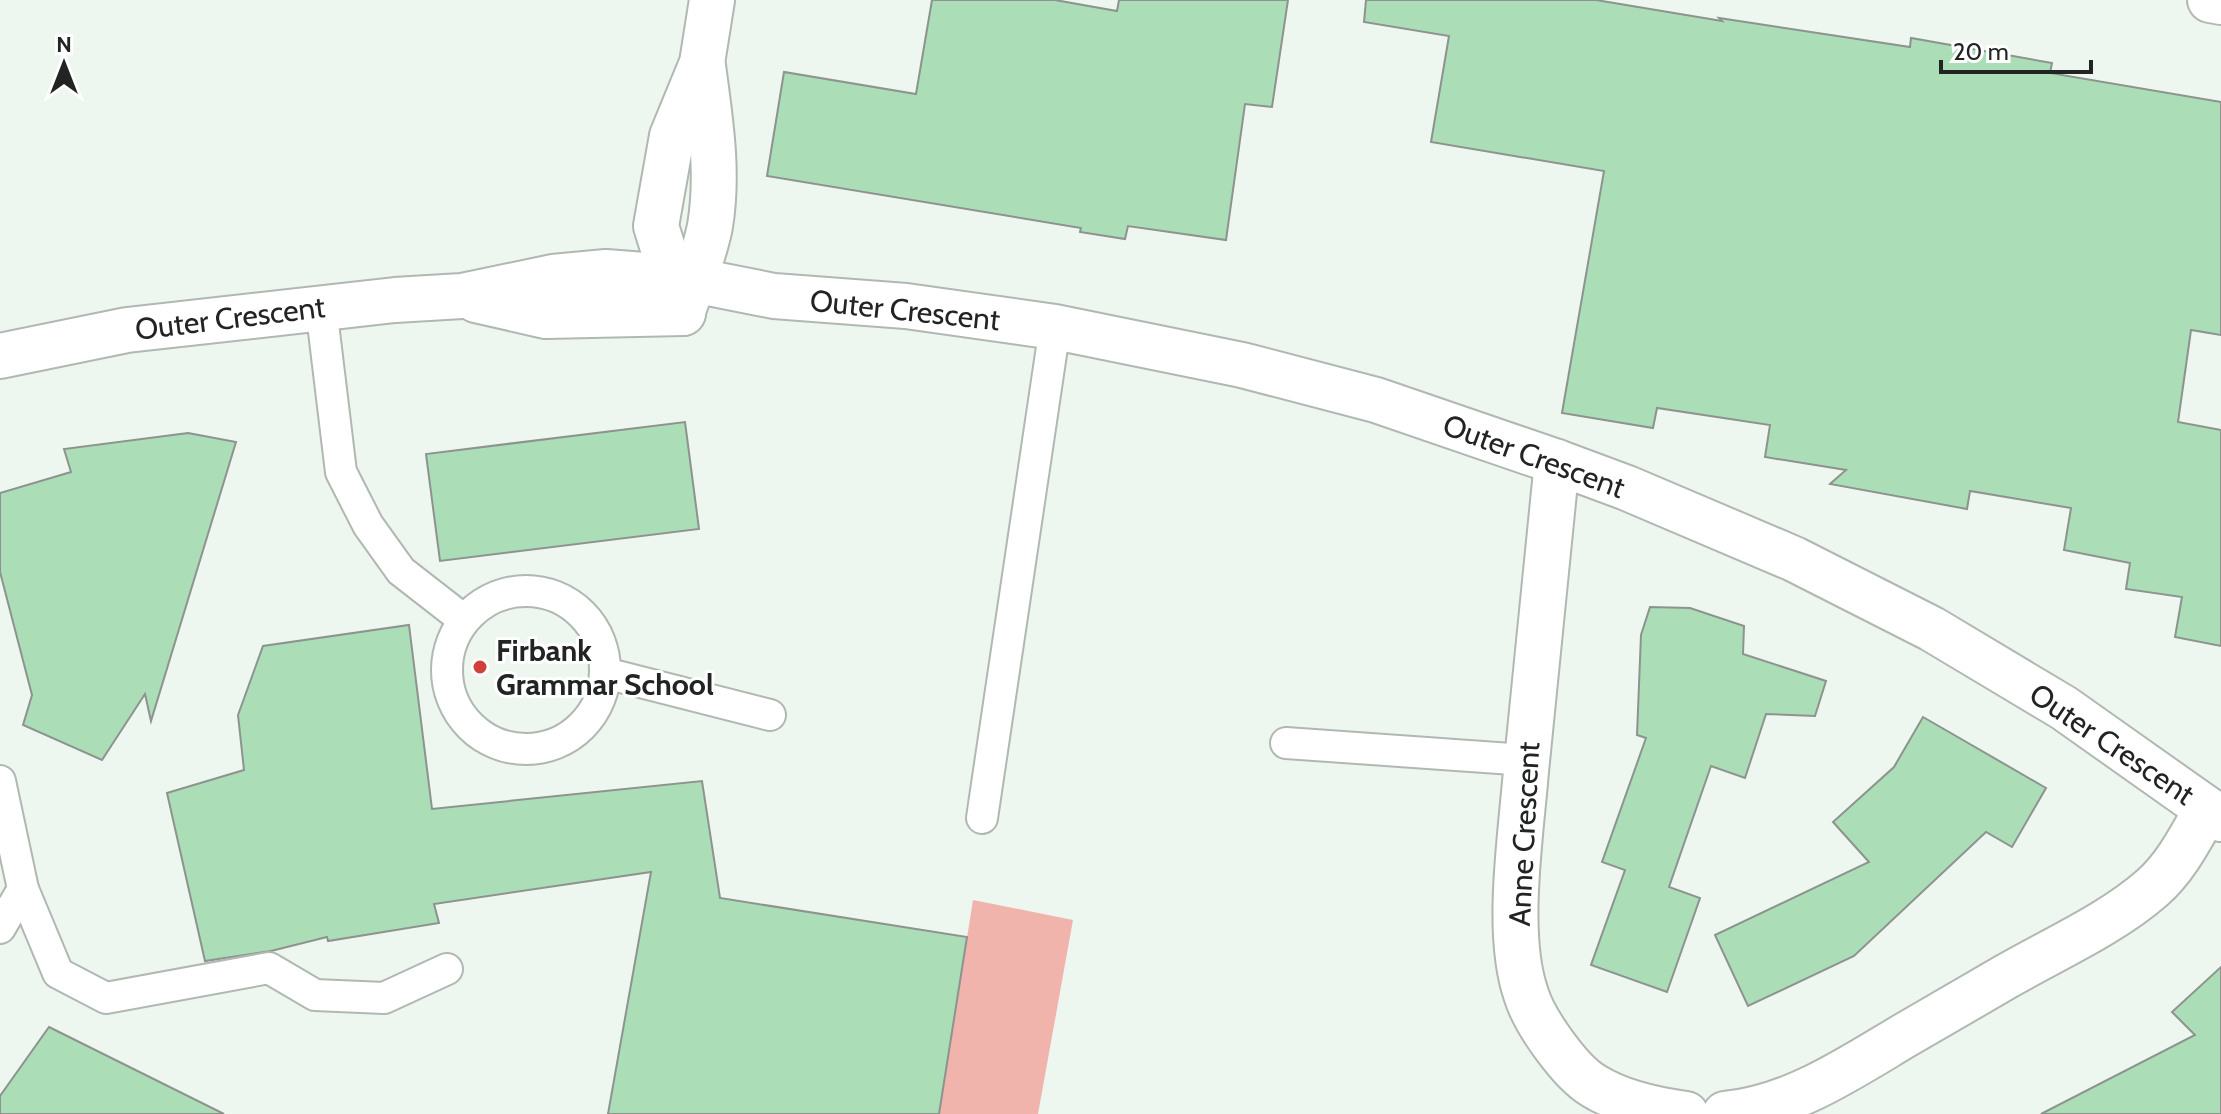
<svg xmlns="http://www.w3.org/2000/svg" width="2221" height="1114" font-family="Cabin,sans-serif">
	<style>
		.green { fill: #f1b4ac }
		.building { fill: #abdeb7; stroke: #8d938e; stroke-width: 2 }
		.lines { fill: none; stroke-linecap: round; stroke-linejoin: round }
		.lane-casing { stroke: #b1b8b2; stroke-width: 34 }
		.street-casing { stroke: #b1b8b2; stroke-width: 48 }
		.secondary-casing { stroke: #b1b8b2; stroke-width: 48 }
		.lane { stroke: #fff; stroke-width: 30 }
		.street { stroke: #fff; stroke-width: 44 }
		.secondary { stroke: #fff; stroke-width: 44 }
		.poi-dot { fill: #d04239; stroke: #fff; stroke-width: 3 }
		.labels { text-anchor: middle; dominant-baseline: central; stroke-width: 6; stroke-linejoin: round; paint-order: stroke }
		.street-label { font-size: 30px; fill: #212422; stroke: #fff }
		.poi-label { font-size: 30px; font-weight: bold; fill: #212422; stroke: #fff; text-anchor: start }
	</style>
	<rect width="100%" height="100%" fill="#eef6f0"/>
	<polygon class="green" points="973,900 1073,920 1038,1114 939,1114"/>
	<g class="building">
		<polygon points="932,0 1055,0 1117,11 1119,0 1288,0 1272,107 1245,104 1226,240 1128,226 1125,239 1080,232 1081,228 767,176 784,72 916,94"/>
		<polygon points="1366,0 1596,0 1722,21 1719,18 1910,47 1911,38 2052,63 2050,73 2221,102 2221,335 2191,330 2178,422 2221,430 2221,646 2175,637 2182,597 2126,589 2130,563 2064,550 2071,508 1970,491 1967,509 1830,484 1846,470 1765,457 1770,425 1657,408 1653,428 1562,413 1604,171 1431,142 1449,36 1364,22"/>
		<polygon points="685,422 699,529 440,561 426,454"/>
		<polygon points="188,433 236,442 151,721 145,694 102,760 23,725 32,695 0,572 0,493 71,472 64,449"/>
		<polygon points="1650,607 1690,608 1744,626 1743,654 1826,681 1815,716 1766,714 1745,778 1711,766 1669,887 1700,898 1667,992 1591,965 1625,870 1602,862 1646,738 1637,735 1641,635"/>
		<polygon points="409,625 432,809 702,781 720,898 967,937 939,1114 608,1114 651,872 434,904 439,923 328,941 327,937 271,951 205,961 167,793 244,770 238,715 263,646"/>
		<polygon points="1923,717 2046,788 2012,847 1986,832 1854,956 1748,1006 1715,935 1869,862 1833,822 1894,767"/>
		<polygon points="2221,967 2221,1114 2041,1114 2195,1035 2172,1012"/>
		<polygon points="49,1027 224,1114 0,1114 0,1096"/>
	</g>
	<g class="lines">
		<defs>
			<g id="lane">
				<polyline points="321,307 341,472 368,525 401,571 464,620"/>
				<circle cx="526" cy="670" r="79"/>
				<polyline points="605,673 770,715"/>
				<polyline points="1286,743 1527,760"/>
				<polyline points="0,781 23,889 58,973 106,998 269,968 315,995 384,998 447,969"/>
				<polyline points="982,818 1055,327"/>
				<polyline points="0,928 23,889"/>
			</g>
			<g id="street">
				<polyline points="476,300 546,316 683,313"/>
				<polyline points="0,356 127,330 395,300 462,296 553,277 606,272 683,278"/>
				<path d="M1557,462C1546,565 1536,668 1526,771C1521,834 1505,934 1526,994C1534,1021 1570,1072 1594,1086C1620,1102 1656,1110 1686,1114"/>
				<path d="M1725,1114C1790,1108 1847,1070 1902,1037C1936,1017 1971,997 2007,976C2054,949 2111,924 2152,888C2176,867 2191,837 2207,809"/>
			</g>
			<g id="secondary">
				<polyline points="2210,0 2221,2"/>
				<polyline points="683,278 774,296 906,306 1055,327 1242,365 1376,400 1557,462 1627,488 1794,559 1932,629 2064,708 2221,819"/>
				<path d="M684,308C693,282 705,253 710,226C719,172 710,118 703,66"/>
				<polyline points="683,313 656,226 672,136 702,63 712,0"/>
			</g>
		</defs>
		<use href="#lane" class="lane-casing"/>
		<use href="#street" class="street-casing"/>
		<use href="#secondary" class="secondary-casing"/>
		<use href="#lane" class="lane"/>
		<use href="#street" class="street"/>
		<use href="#secondary" class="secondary"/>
	</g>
	<circle class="poi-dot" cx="480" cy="667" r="8"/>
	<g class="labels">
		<g class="street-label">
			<text transform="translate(905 310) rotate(6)">Outer Crescent</text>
			<text transform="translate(230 318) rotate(-7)">Outer Crescent</text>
			<text transform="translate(1534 456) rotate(20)">Outer Crescent</text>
			<text transform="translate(2112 744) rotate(34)">Outer Crescent</text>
			<text transform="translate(1524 834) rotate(-87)">Anne Crescent</text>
		</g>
		<g class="poi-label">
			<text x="496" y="650">Firbank<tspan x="496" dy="34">Grammar School</tspan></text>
		</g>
	</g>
	<g transform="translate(64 64)" stroke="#ffffff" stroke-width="6" paint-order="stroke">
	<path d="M0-6L14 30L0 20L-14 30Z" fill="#212422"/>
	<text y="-12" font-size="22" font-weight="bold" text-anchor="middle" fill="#212422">N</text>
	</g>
	<path d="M1941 60v12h150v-12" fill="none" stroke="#212422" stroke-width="4"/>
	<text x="1953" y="60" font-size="24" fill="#212422" stroke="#ffffff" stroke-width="6" paint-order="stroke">20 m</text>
</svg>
